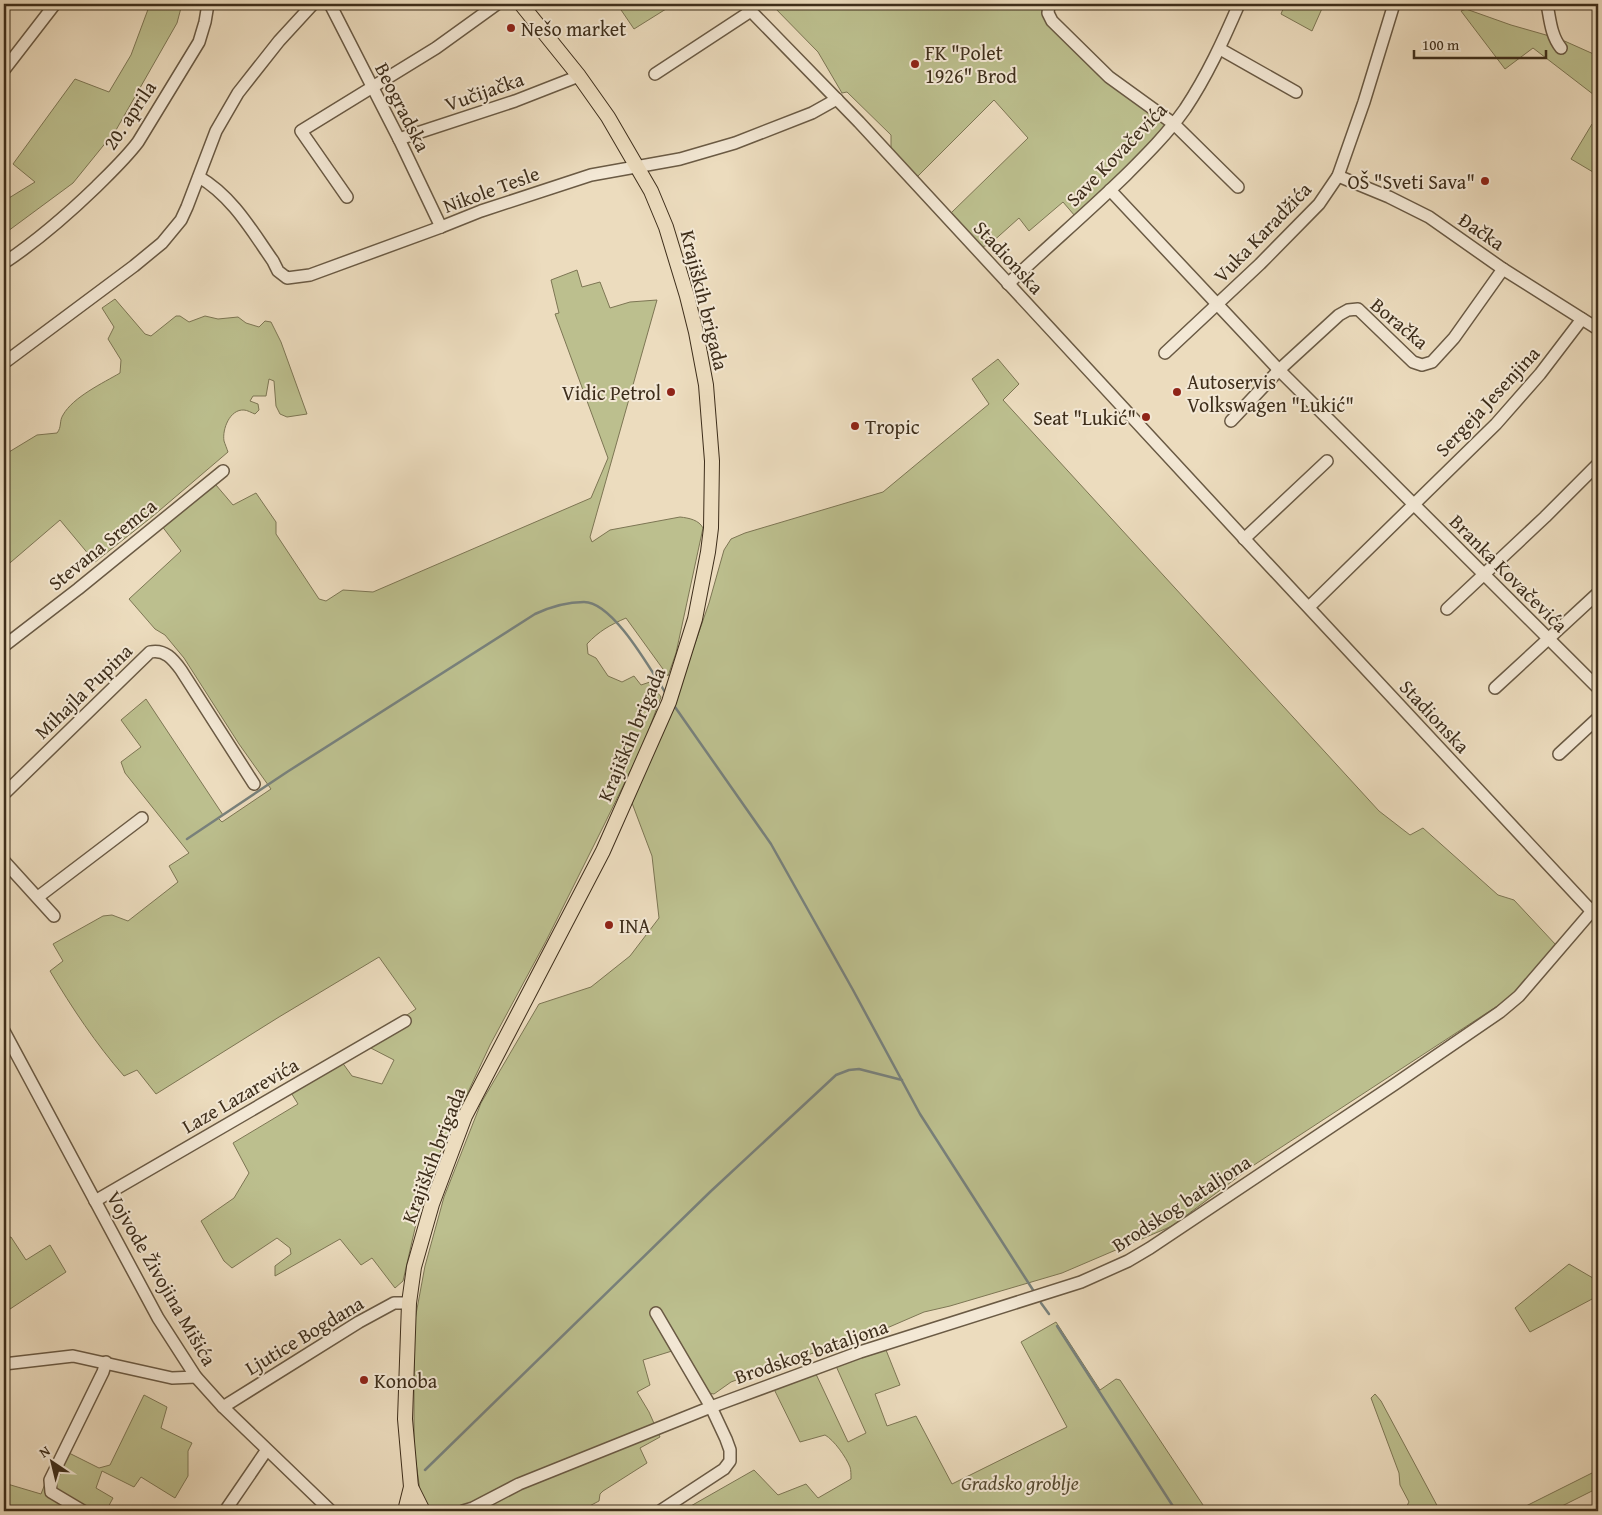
<svg xmlns="http://www.w3.org/2000/svg" width="1602" height="1515" font-family="'Gentium Book Plus',serif">
	<style>
		.green { fill: #bcbf8e; stroke: #7d7654 }
		.lines { fill: none; stroke-linecap: round; stroke-linejoin: round }
		.stream { stroke: #78817c; stroke-width: 2.5 }
		.minor-casing { stroke: #6a5a44; stroke-width: 14 }
		.major-casing { stroke: #3e2e1b; stroke-width: 16 }
		.minor { stroke: #f3e8d5; stroke-width: 11 }
		.major { stroke: #ecdcbe; stroke-width: 14 }
		.poi-dot { fill: #8f2418; stroke: #f3e8d5; stroke-width: 2 }
		.labels { text-anchor: middle; dominant-baseline: central; stroke-width: 4; stroke-linejoin: round; paint-order: stroke }
		.poi-label { font-size: 20px; fill: #3e2e1b; stroke: #f3e8d5; text-anchor: start }
		.street-label { font-size: 20px; fill: #3e2e1b; stroke: #f3e8d5 }
		.park-label { font-size: 20px; font-style: italic; fill: #574b32; stroke: #f3e8d5 }
	</style>
	<rect width="100%" height="100%" fill="#ecdcbe"/>
	<filter id="stains"><feTurbulence type="fractalNoise" baseFrequency=".004" numOctaves="4"/><feColorMatrix values="0 0 0 0 .2 0 0 0 0 .09 0 0 0 0 .02 0 0 0 .5 -.17"/></filter>
	<radialGradient id="worn" r=".72"><stop offset=".6" stop-color="#630" stop-opacity="0"/><stop offset="1" stop-color="#630" stop-opacity=".3"/></radialGradient>
	<g class="green">
		<polygon points="150,4 182,4 177,23 116,130 73,183 4,234 4,201 35,182 13,164 75,79 109,92 131,55"/>
		<polygon points="617,4 674,4 634,29"/>
		<polygon points="771,4 1046,4 1043,13 1167,124 1141,154 1075,216 1063,202 1029,231 1019,218 990,244 982,247 951,213 1028,138 994,100 917,177 891,151 891,135 847,92 842,93 818,52"/>
		<polygon points="1285,4 1324,4 1312,31 1281,14"/>
		<polygon points="1466,9 1511,25 1560,39 1598,56 1598,98 1533,48 1505,69 1461,11"/>
		<polygon points="1592,124 1598,128 1598,175 1571,159"/>
		<path d="M577,270L582,287L600,282L610,308L630,302L657,300L590,537L592,542L610,530L680,517C689,518 699,520 703,528L676,653L668,676L626,618C610,625 599,631 587,644L588,654L596,658L608,676L622,682L634,676L641,685L650,682L661,697L643,745L605,823L546,941L490,1045L441,1150L416,1224L403,1281L395,1288L372,1258L361,1265L340,1239L275,1276V1266L291,1254L290,1248L277,1238L232,1268L224,1261L201,1221L234,1198L249,1173L233,1143L298,1104L290,1091L339,1058L352,1076L382,1084L394,1060L363,1044L416,1009L379,957L279,1017L156,1094L137,1070L124,1076C96,1044 72,1008 50,971L63,961L53,944L103,916L112,915L128,921L178,882L169,866L189,853L125,773L121,762L141,747L121,720L146,699L223,815L218,818L222,822L271,789L239,744L184,658L165,635L155,629L129,599L181,551L158,521L210,478L233,505L256,493L276,522V534L319,599L326,601L343,590L373,592L591,498L608,458L555,314L559,313L551,280Z"/>
		<path d="M115,299L145,334L151,336L176,316H180L189,322L205,316L218,319L238,317L246,323L259,327L265,321L271,322L281,342L307,414L287,417L280,414L276,406L274,381L269,379L266,396H253L250,401L258,404L259,410L255,414C252,413 247,410 244,410C230,409 222,429 224,441C225,444 227,449 228,452L153,516L95,562L60,520L4,568V455L37,435L57,433C62,427 59,421 63,415C73,397 103,383 120,373L121,360L108,339L114,327L102,308Z"/>
		<polygon points="998,359 1019,384 1003,400 1379,811 1410,835 1423,828 1498,895 1514,900 1556,945 1530,976 1505,1001 1254,1165 1172,1226 1062,1273 950,1306 924,1312 880,1331 768,1368 731,1382 714,1394 695,1391 672,1351 643,1360 650,1385 637,1392 649,1412 660,1437 640,1448 647,1463 603,1491 600,1494 599,1501 580,1511 423,1511 414,1449 414,1325 425,1266 444,1197 481,1103 539,1004 591,987 630,956 659,918 652,856 632,803 672,710 709,603 724,550 731,539 745,533 883,492 989,404 972,379"/>
		<polygon points="4,1234 6,1238 11,1237 26,1260 50,1245 66,1272 4,1313"/>
		<polygon points="1569,1264 1598,1281 1598,1291 1594,1298 1530,1332 1515,1308"/>
		<path d="M1056,1322L1100,1390L1116,1379L1120,1380L1207,1511H682L754,1470L778,1495L806,1484L818,1498L851,1479C851,1475 851,1470 850,1467C846,1457 834,1440 825,1435L800,1442L770,1381L815,1372L848,1442L866,1433L836,1366L886,1350L900,1385L875,1394L887,1426L916,1416L952,1484L1067,1427L1021,1342Z"/>
		<polygon points="1375,1394 1381,1401 1440,1511 1404,1511 1409,1502 1400,1485 1399,1473 1371,1398"/>
		<polygon points="144,1395 167,1407 161,1428 192,1443 188,1451 188,1476 175,1498 141,1477 134,1487 102,1471 96,1488 113,1498 106,1511 4,1511 4,1483 41,1494 59,1448 99,1468 110,1465"/>
		<polygon points="1598,1470 1598,1488 1552,1511 1516,1511"/>
	</g>
	<g class="lines">
		<g class="stream">
			<polyline points="675,707 771,844 853,990 920,1114 1033,1290"/>
			<path d="M187,839L287,772L535,614C550,607 566,602 584,602C613,602 650,669 665,692"/>
			<polyline points="1041,1303 1049,1314"/>
			<polyline points="1057,1326 1176,1511"/>
			<polyline points="425,1470 710,1192 836,1075 849,1070 859,1069 902,1080"/>
		</g>
		<defs>
			<g id="minor">
				<polyline points="330,4 399,139 441,227"/>
				<polyline points="744,4 859,122 1252,547 1598,918"/>
				<polyline points="1049,4 1048,13 1052,21 1109,77 1174,124 1238,187"/>
				<path d="M1547,4C1550,19 1551,36 1561,48"/>
				<polyline points="1220,49 1296,92"/>
				<polyline points="4,70 55,4"/>
				<polyline points="655,74 751,11"/>
				<polyline points="399,139 515,101 579,76"/>
				<polyline points="1338,176 1389,197 1429,217 1503,269 1598,329"/>
				<path d="M199,177C232,196 252,231 273,261L278,271L287,278L310,275L441,227L481,211L591,175L680,159L735,143L812,113L837,99"/>
				<polyline points="1110,190 1279,370 1598,688"/>
				<polyline points="347,197 301,131 436,48 497,4"/>
				<path d="M4,263C37,241 67,215 96,187C111,172 126,158 138,142L199,42L205,22L208,4"/>
				<path d="M1008,284C1047,247 1088,212 1126,175C1147,154 1168,133 1185,109C1207,76 1223,41 1239,4"/>
				<polyline points="1165,353 1260,264 1319,204 1338,176 1364,102 1394,4"/>
				<polyline points="4,363 134,266 162,243 181,220 187,207 216,131 238,93 279,41 313,4"/>
				<polyline points="1231,421 1279,370 1339,315 1348,310 1358,309 1413,362 1422,365 1432,362 1454,338 1503,269"/>
				<polyline points="1244,539 1327,461"/>
				<polyline points="1309,607 1496,424 1540,374 1582,319"/>
				<polyline points="1447,609 1545,517 1598,464"/>
				<polyline points="4,646 78,589 223,471"/>
				<polyline points="1495,688 1598,593"/>
				<polyline points="1559,754 1598,718"/>
				<path d="M4,794L150,652C165,649 173,659 181,670L254,784"/>
				<polyline points="4,861 54,916"/>
				<polyline points="38,897 142,818"/>
				<polyline points="4,1031 158,1318 196,1377 223,1407 331,1511"/>
				<polyline points="95,1201 405,1021"/>
				<polyline points="656,1313 711,1407 726,1439 730,1450 730,1461 724,1469 660,1511"/>
				<polyline points="4,1364 73,1356 172,1378 196,1377"/>
				<polyline points="223,1407 359,1322 394,1303 409,1303"/>
				<polyline points="83,1511 51,1492 50,1480 103,1372 106,1362"/>
				<polyline points="225,1511 266,1451"/>
				<polyline points="463,1511 473,1508 519,1484 711,1407 860,1352 1081,1282 1128,1261 1150,1248 1395,1084 1500,1012 1519,996 1598,904"/>
			</g>
			<g id="major">
				<polyline points="411,1487 423,1511"/>
				<polyline points="405,1511 411,1487 405,1419 409,1303 414,1267 432,1204 465,1116 603,851 669,702 695,619 708,552 711,528 712,461 706,385 696,332 687,296 666,227 651,191 608,117 579,76 521,4"/>
			</g>
		</defs>
		<use href="#minor" class="minor-casing"/>
		<use href="#major" class="major-casing"/>
		<use href="#minor" class="minor"/>
		<use href="#major" class="major"/>
	</g>
	<g class="poi-dot">
		<circle cx="511" cy="28" r="5"/>
		<circle cx="915" cy="64" r="5"/>
		<circle cx="1485" cy="181" r="5"/>
		<circle cx="671" cy="392" r="5"/>
		<circle cx="1177" cy="392" r="5"/>
		<circle cx="1146" cy="417" r="5"/>
		<circle cx="855" cy="426" r="5"/>
		<circle cx="609" cy="925" r="5"/>
		<circle cx="364" cy="1380" r="5"/>
	</g>
	<g class="labels">
		<g class="poi-label">
			<text x="521" y="28">Nešo market</text>
			<text x="925" y="52">FK "Polet<tspan x="925" dy="23">1926" Brod</tspan></text>
			<text x="1475" y="181" text-anchor="end">OŠ "Sveti Sava"</text>
			<text x="1187" y="381">Autoservis<tspan x="1187" dy="23">Volkswagen "Lukić"</tspan></text>
			<text x="661" y="392" text-anchor="end">Vidic Petrol</text>
			<text x="1136" y="417" text-anchor="end">Seat "Lukić"</text>
			<text x="865" y="426">Tropic</text>
			<text x="619" y="925">INA</text>
			<text x="374" y="1380">Konoba</text>
		</g>
		<g class="street-label">
			<text transform="translate(484 91) rotate(-19)">Vučijačka</text>
			<text transform="translate(403 107) rotate(63)">Beogradska</text>
			<text transform="translate(129 115) rotate(-56)">20. aprila</text>
			<text transform="translate(1116 154) rotate(-46)">Save Kovačevića</text>
			<text transform="translate(491 189) rotate(-20)">Nikole Tesle</text>
			<text transform="translate(1482 231) rotate(34)">Đačka</text>
			<text transform="translate(1262 232) rotate(-46)">Vuka Karadžića</text>
			<text transform="translate(1009 257) rotate(47)">Stadionska</text>
			<text transform="translate(705 300) rotate(76)">Krajiških brigada</text>
			<text transform="translate(1400 323) rotate(40)">Boračka</text>
			<text transform="translate(1487 401) rotate(-47)">Sergeja Jesenjina</text>
			<text transform="translate(102 544) rotate(-39)">Stevana Sremca</text>
			<text transform="translate(1509 573) rotate(45)">Branka Kovačevića</text>
			<text transform="translate(83 691) rotate(-44)">Mihajla Pupina</text>
			<text transform="translate(1435 716) rotate(47)">Stadionska</text>
			<text transform="translate(631 734) rotate(-67)">Krajiških brigada</text>
			<text transform="translate(240 1095) rotate(-30)">Laze Lazarevića</text>
			<text transform="translate(433 1155) rotate(-69)">Krajiških brigada</text>
			<text transform="translate(1181 1203) rotate(-33)">Brodskog bataljona</text>
			<text transform="translate(162 1278) rotate(60)">Vojvode Živojina Mišića</text>
			<text transform="translate(304 1335) rotate(-31)">Ljutice Bogdana</text>
			<text transform="translate(811 1351) rotate(-19)">Brodskog bataljona</text>
		</g>
		<g class="park-label">
			<text x="1020" y="1482">Gradsko groblje</text>
		</g>
	</g>
	<rect width="1602" height="1515" fill="none" stroke="#ecdcbe" stroke-width="20"/>
	<rect x="5" y="5" width="1592" height="1505" fill="none" stroke="#3e2e1b" stroke-width="2.5"/>
	<rect x="10" y="10" width="1582" height="1495" fill="none" stroke="#3e2e1b"/>
	<g transform="translate(52 1462) rotate(325)" stroke="#f3e8d5" stroke-width="4" paint-order="stroke">
	<path d="M0-4L9 19L0 12L-9 19Z" fill="#3e2e1b"/>
	<text y="-8" font-size="14" font-weight="bold" text-anchor="middle" fill="#3e2e1b">N</text>
	</g>
	<path d="M1414 50v8h132v-8" fill="none" stroke="#3e2e1b" stroke-width="2.5"/>
	<text x="1422" y="50" font-size="15" fill="#3e2e1b" stroke="#f3e8d5" stroke-width="4" paint-order="stroke">100 m</text>
	<rect width="100%" height="100%" filter="url(#stains)"/>
	<rect width="100%" height="100%" fill="url(#worn)"/>
</svg>
